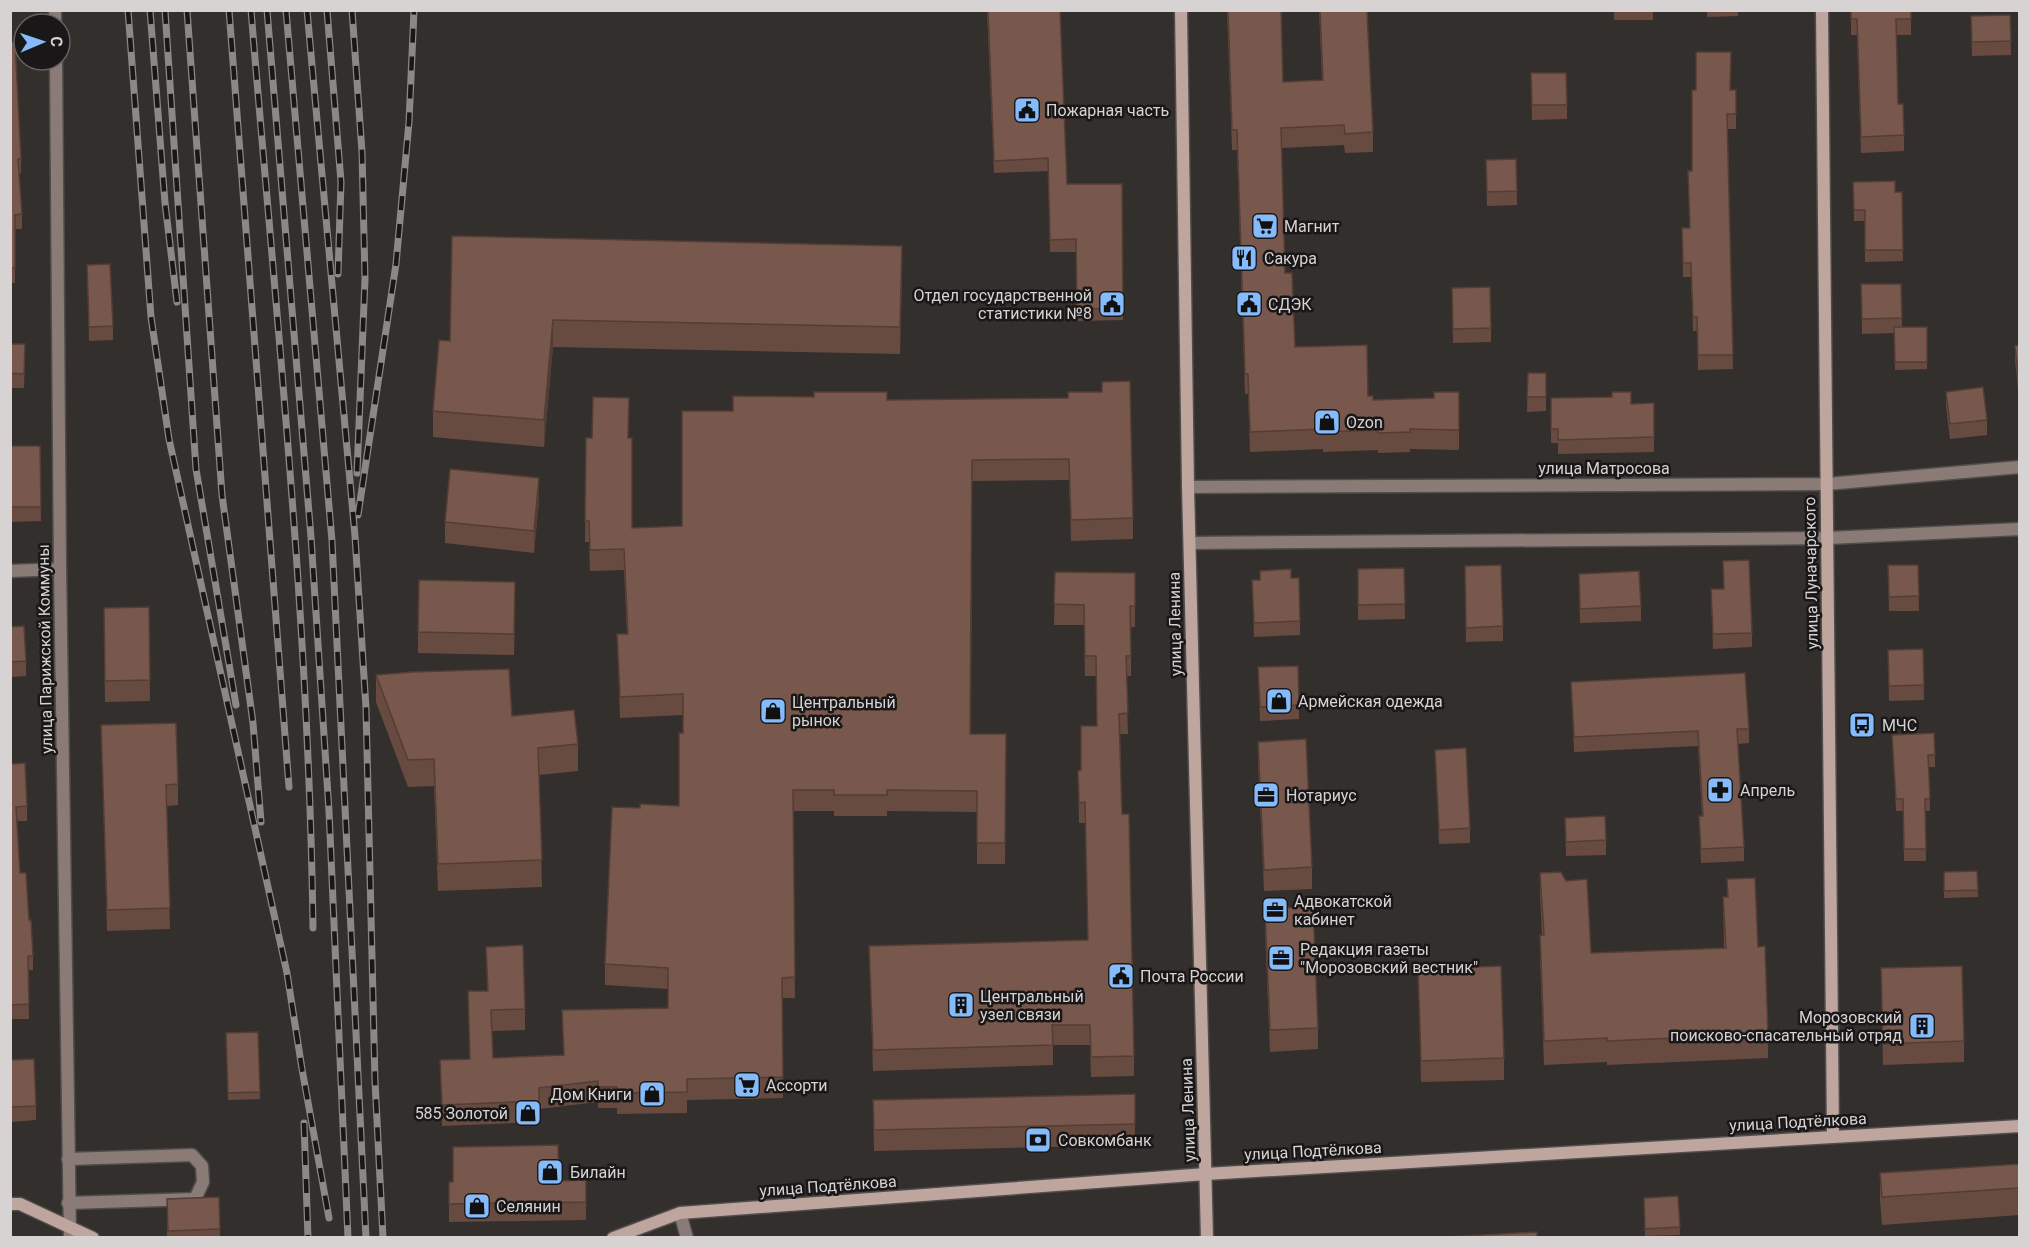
<svg xmlns="http://www.w3.org/2000/svg" width="2030" height="1248" font-family="Roboto,sans-serif">
	<style>
		.lines { fill: none; stroke-linecap: round; stroke-linejoin: round }
		.street-casing { stroke: #504d4b; stroke-width: 15 }
		.secondary-casing { stroke: #504d4b; stroke-width: 15 }
		.street { stroke: #8b7b76; stroke-width: 12 }
		.secondary { stroke: #bea59d; stroke-width: 12 }
		.rail-casing { stroke: #8c8887; stroke-width: 7 }
		.rail { stroke: #191717; stroke-width: 4.5; stroke-dasharray: 14; stroke-linecap: butt }
		.wall { fill: #674b41 }
		.shaded-wall { fill: #543d35 }
		.building { fill: #78574c; stroke: #543d35; stroke-width: 1.5 }
		.labels { text-anchor: middle; dominant-baseline: central; stroke-width: 5; stroke-linejoin: round; paint-order: stroke }
		.poi-label { font-size: 16px; fill: #d6d3d2; stroke: #191717; text-anchor: start }
		.street-label { font-size: 16px; fill: #d6d3d2; stroke: #191717 }
	</style>
	<rect width="100%" height="100%" fill="#332f2d"/>
	<g class="lines">
		<defs>
			<g id="street">
				<polyline points="55,10 55,24"/>
				<polyline points="56,60 60,569 70,1238"/>
				<polyline points="1188,487 1827,484 2020,467"/>
				<polyline points="1190,543 1828,538 2020,529"/>
				<polyline points="10,571 60,569"/>
				<polyline points="68,1159 192,1155 202,1166 203,1182 195,1199 68,1203"/>
				<polyline points="680,1213 687,1238"/>
			</g>
			<g id="secondary">
				<polyline points="1181,10 1188,487 1207,1238"/>
				<polyline points="1822,10 1833,1136"/>
				<polyline points="10,1204 20,1204 93,1238"/>
				<polyline points="613,1238 680,1213 1206,1174 2020,1126"/>
			</g>
		</defs>
		<use href="#street" class="street-casing"/>
		<use href="#secondary" class="secondary-casing"/>
		<use href="#street" class="street"/>
		<use href="#secondary" class="secondary"/>
		<defs>
			<g id="rail">
				<polyline points="128,10 151,317 169,439 287,973 302,1069 329,1218"/>
				<polyline points="150,10 165,203 177,302"/>
				<polyline points="165,10 196,469 236,705"/>
				<polyline points="187,10 222,495 253,723 261,822"/>
				<polyline points="229,10 289,787"/>
				<path d="M251,10C276,316 309,621 313,928"/>
				<polyline points="267,10 311,537 329,811 348,1238"/>
				<polyline points="286,10 332,541 366,1238"/>
				<polyline points="307,10 355,536 366,708 375,1081 383,1238"/>
				<polyline points="327,10 341,182 338,274"/>
				<polyline points="352,10 362,152 365,279 357,473"/>
				<polyline points="358,515 396,264 409,122 414,10"/>
				<polyline points="304,1123 308,1238"/>
			</g>
		</defs>
		<use href="#rail" class="rail-casing"/>
		<use href="#rail" class="rail"/>
	</g>
	<g class="wall">
		<polygon points="987,10 1060,10 1067,184 1122,184 1123,320 1077,321 1076,252 1050,252 1048,171 994,173"/>
		<polygon points="1227,10 1281,10 1283,82 1322,80 1319,10 1367,10 1373,132 1373,152 1345,153 1344,145 1281,148 1285,273 1295,347 1368,396 1373,400 1434,398 1459,392 1459,450 1410,449 1410,452 1378,453 1378,450 1323,452 1323,449 1250,452 1248,394 1245,394 1237,150 1232,150"/>
		<rect x="1614" y="10" width="39" height="10"/>
		<polygon points="1707,10 1738,10 1738,16 1707,17"/>
		<polygon points="1851,10 1911,10 1911,35 1897,35 1898,104 1904,135 1904,151 1861,153 1857,35 1851,35"/>
		<polygon points="2010,15 2011,55 1972,56 1971,16"/>
		<polygon points="10,42 21,159 21,173 19,173 22,214 22,229 15,229 15,283 10,283"/>
		<polygon points="1531,73 1567,105 1567,119 1532,120"/>
		<polygon points="1696,90 1736,90 1736,129 1727,129 1733,369 1698,370 1697,331 1693,331 1691,277 1683,277 1682,228 1690,228 1688,171 1692,171"/>
		<polygon points="1516,159 1517,205 1487,206 1486,160"/>
		<polygon points="1853,182 1895,192 1902,192 1903,261 1865,262 1865,221 1854,221"/>
		<polygon points="452,236 902,272 900,354 553,347 544,447 433,437 433,411 450,341"/>
		<polygon points="87,265 113,326 113,340 89,341"/>
		<polygon points="1861,284 1901,284 1902,327 1927,327 1927,369 1895,370 1894,333 1862,334"/>
		<polygon points="1452,288 1491,328 1491,342 1453,343"/>
		<polygon points="10,344 25,358 24,388 10,388"/>
		<polygon points="2019,345 2019,398 2015,360 2015,346"/>
		<polygon points="1528,373 1546,373 1546,411 1527,412"/>
		<polygon points="1946,392 1987,420 1987,435 1950,439 1946,406"/>
		<polygon points="1068,398 1133,518 1133,539 1071,541 1069,480 972,481 971,734 1006,734 1005,864 977,864 977,812 887,811 887,816 834,816 834,811 793,811 795,998 782,998 783,1098 687,1100 687,1113 617,1114 617,1108 598,1108 598,1102 539,1109 539,1122 442,1126 440,1060 470,1059 468,991 487,991 486,947 525,1009 525,1030 492,1031 493,1058 564,1055 562,1010 668,1008 668,989 605,985 605,964 640,808 679,806 683,733 683,715 620,718 617,634 627,634 624,570 590,571 589,542 585,542 586,438 629,438 632,528 682,526 733,411 887,400"/>
		<polygon points="1551,398 1631,404 1654,403 1654,452 1558,454 1558,443 1551,443"/>
		<polygon points="10,446 40,446 41,521 10,522"/>
		<polygon points="539,500 534,553 445,543 445,522"/>
		<polygon points="1723,561 1752,633 1752,647 1713,649 1711,589 1724,589"/>
		<polygon points="1888,565 1918,565 1919,611 1889,611"/>
		<polygon points="1404,568 1405,619 1358,620 1358,569"/>
		<polygon points="1055,572 1135,594 1135,627 1131,627 1131,676 1126,676 1128,734 1120,734 1122,814 1134,1056 1134,1076 1091,1077 1090,1045 1053,1045 1053,1065 873,1071 869,946 1088,940 1085,823 1079,823 1078,771 1081,770 1097,726 1096,676 1085,676 1084,625 1054,625"/>
		<polygon points="1579,574 1641,606 1641,621 1580,623"/>
		<polygon points="1291,578 1300,621 1300,635 1254,637 1252,580"/>
		<polygon points="1465,581 1503,626 1503,641 1466,642"/>
		<polygon points="515,603 514,655 418,653 418,632"/>
		<polygon points="149,607 150,701 105,702 104,629"/>
		<polygon points="10,627 26,661 26,676 10,677"/>
		<polygon points="1923,649 1924,700 1889,701 1888,650"/>
		<polygon points="1258,667 1299,705 1299,719 1260,721"/>
		<polygon points="376,675 512,716 578,744 578,771 539,775 542,887 438,891 434,786 408,787 376,702"/>
		<polygon points="1571,682 1749,729 1749,743 1738,744 1744,847 1744,861 1701,863 1699,816 1702,816 1698,746 1574,752"/>
		<polygon points="101,725 178,784 178,805 167,806 170,929 107,931"/>
		<polygon points="1892,735 1935,755 1935,767 1929,767 1930,811 1925,811 1926,861 1904,861 1903,811 1896,811"/>
		<polygon points="1258,742 1312,867 1312,889 1264,891 1258,763"/>
		<polygon points="1435,750 1470,828 1470,843 1439,844"/>
		<polygon points="10,764 27,806 27,821 16,821 20,873 29,920 33,956 33,970 28,970 29,1019 10,1019"/>
		<polygon points="1565,818 1606,840 1606,855 1566,856"/>
		<polygon points="1977,871 1978,897 1944,898 1944,872"/>
		<polygon points="1540,873 1591,953 1724,948 1723,897 1727,897 1727,879 1758,947 1768,1034 1768,1058 1607,1065 1607,1062 1544,1065 1540,959 1540,935 1542,935 1540,897"/>
		<polygon points="1265,909 1318,1028 1318,1049 1270,1052 1265,930"/>
		<polygon points="1881,968 1964,1041 1964,1062 1883,1065"/>
		<polygon points="1418,969 1504,1058 1504,1080 1421,1082"/>
		<polygon points="258,1032 260,1099 228,1100 226,1033"/>
		<polygon points="10,1060 36,1106 36,1120 10,1122"/>
		<polygon points="1135,1094 1135,1145 874,1151 873,1100"/>
		<polygon points="2019,1164 2019,1215 1882,1225 1880,1201 1880,1173"/>
		<polygon points="586,1180 586,1220 449,1222 449,1182"/>
		<polygon points="1678,1196 1680,1235 1645,1236 1644,1198"/>
		<polygon points="219,1197 220,1238 167,1238 167,1199"/>
	</g>
	<g class="shaded-wall">
		<polygon points="902,246 902,272 900,354 900,327"/>
		<polygon points="553,320 553,347 544,447 544,420"/>
		<polygon points="539,478 539,500 534,553 534,531"/>
	</g>
	<g class="building">
		<polygon points="988,10 1060,10 1067,184 1122,184 1123,308 1077,309 1076,239 1050,240 1048,158 994,161"/>
		<polygon points="1228,10 1281,10 1283,82 1323,80 1320,10 1367,10 1373,132 1345,134 1344,125 1281,128 1285,273 1292,273 1295,347 1367,345 1368,396 1373,396 1373,400 1434,398 1434,392 1459,392 1459,430 1410,429 1410,432 1378,433 1378,430 1323,432 1323,429 1250,432 1248,374 1245,374 1237,130 1232,130"/>
		<polygon points="1851,10 1911,10 1911,19 1896,19 1898,104 1903,104 1904,135 1861,137 1857,19 1851,19"/>
		<polygon points="2010,15 2011,41 1972,42 1971,16"/>
		<polygon points="10,42 15,42 21,159 18,159 22,214 15,215 15,268 10,268"/>
		<polygon points="1696,52 1731,52 1730,90 1736,90 1736,114 1727,114 1733,355 1698,355 1697,317 1693,317 1691,263 1683,263 1682,228 1690,228 1688,171 1692,171 1692,90 1696,90"/>
		<polygon points="1531,73 1566,73 1567,105 1532,105"/>
		<polygon points="1516,159 1517,191 1487,192 1486,160"/>
		<polygon points="1895,181 1895,192 1902,192 1903,250 1865,250 1865,210 1854,210 1853,182"/>
		<polygon points="452,236 902,246 900,327 553,320 544,420 433,411 439,340 450,341"/>
		<polygon points="110,264 113,326 89,327 87,265"/>
		<polygon points="1861,284 1901,284 1902,318 1862,319"/>
		<polygon points="1490,287 1491,328 1453,329 1452,288"/>
		<polygon points="1894,327 1927,327 1927,362 1895,362"/>
		<polygon points="10,344 25,344 24,374 10,373"/>
		<polygon points="2019,345 2019,383 2015,346"/>
		<polygon points="1528,373 1546,373 1546,397 1527,397"/>
		<polygon points="1130,381 1133,518 1071,520 1069,459 972,460 970,734 1006,734 1005,843 977,843 977,791 887,790 887,795 834,795 834,790 793,790 795,977 782,978 783,1077 687,1079 687,1092 617,1093 617,1087 598,1087 598,1081 539,1088 539,1101 442,1105 440,1060 470,1059 468,991 488,991 486,947 523,945 525,1009 491,1010 493,1058 564,1055 562,1010 668,1008 668,968 605,964 612,807 640,808 640,804 679,806 679,733 683,733 683,694 620,697 617,634 628,634 624,549 590,550 589,521 585,521 586,438 592,438 593,397 629,398 628,438 632,438 632,528 682,526 682,411 733,411 733,396 814,397 814,392 887,392 887,400 1068,398 1068,392 1102,392 1102,382"/>
		<polygon points="1983,387 1987,420 1950,424 1946,392"/>
		<polygon points="1612,392 1631,392 1631,404 1654,403 1654,437 1558,440 1558,429 1551,429 1551,398 1612,397"/>
		<polygon points="10,446 40,446 41,507 10,507"/>
		<polygon points="450,469 539,478 534,531 445,522"/>
		<polygon points="1749,560 1752,633 1713,634 1711,589 1724,589 1723,561"/>
		<polygon points="1501,565 1503,626 1466,628 1465,566"/>
		<polygon points="1888,565 1918,565 1919,596 1889,597"/>
		<polygon points="1404,568 1405,604 1358,605 1358,569"/>
		<polygon points="1291,569 1291,578 1299,578 1300,621 1254,623 1252,580 1260,580 1260,571"/>
		<polygon points="1639,571 1641,606 1580,609 1579,574"/>
		<polygon points="1055,572 1135,573 1135,606 1130,606 1131,656 1126,656 1128,713 1119,714 1122,814 1129,814 1134,1056 1091,1057 1090,1025 1052,1025 1053,1045 873,1050 869,946 1088,940 1085,802 1079,803 1078,771 1081,770 1081,726 1097,726 1096,656 1085,656 1084,605 1054,604"/>
		<polygon points="419,580 515,582 514,634 418,632"/>
		<polygon points="149,607 150,680 105,681 104,608"/>
		<polygon points="24,626 26,661 10,662 10,627"/>
		<polygon points="1923,649 1924,685 1889,686 1888,650"/>
		<polygon points="1298,666 1299,705 1260,707 1258,667"/>
		<polygon points="509,669 512,716 574,710 578,744 538,748 542,860 438,864 434,759 408,760 376,675 412,672"/>
		<polygon points="1745,673 1749,729 1737,729 1744,847 1701,849 1699,816 1703,816 1698,731 1574,737 1571,682"/>
		<polygon points="176,723 178,784 166,785 170,908 107,910 101,725"/>
		<polygon points="1934,733 1935,755 1928,755 1930,798 1925,799 1926,849 1904,849 1903,799 1896,799 1892,735"/>
		<polygon points="1306,739 1312,867 1264,870 1258,742"/>
		<polygon points="1466,748 1470,828 1439,830 1435,750"/>
		<polygon points="25,763 27,806 16,807 20,873 26,873 29,920 31,920 33,956 28,956 29,1004 10,1005 10,764"/>
		<polygon points="1605,816 1606,840 1566,842 1565,818"/>
		<polygon points="1977,871 1978,890 1944,891 1944,872"/>
		<polygon points="1561,872 1566,881 1587,879 1591,953 1726,948 1723,897 1728,897 1727,879 1755,878 1758,947 1765,946 1768,1034 1607,1041 1607,1038 1544,1041 1540,935 1544,935 1540,873"/>
		<polygon points="1313,906 1318,1028 1270,1030 1265,909"/>
		<polygon points="1501,966 1504,1058 1421,1061 1418,969"/>
		<polygon points="1962,966 1964,1041 1883,1044 1881,968"/>
		<polygon points="258,1032 260,1092 228,1093 226,1033"/>
		<polygon points="34,1059 36,1106 10,1107 10,1060"/>
		<polygon points="1135,1094 1135,1124 874,1130 873,1100"/>
		<polygon points="558,1145 559,1181 586,1180 586,1202 449,1204 449,1182 453,1182 453,1147"/>
		<polygon points="2019,1164 2019,1188 1882,1197 1880,1173"/>
		<polygon points="1678,1196 1680,1227 1645,1229 1644,1198"/>
		<polygon points="219,1197 220,1229 168,1231 167,1199"/>
		<polygon points="1537,1232 1537,1238 1429,1238"/>
	</g>
	<defs>
		<symbol id="civic-square" viewBox="-11 -11 22 22"><rect x="-9" y="-9" width="18" height="18" rx="4" fill="#85bbfb" stroke="#191717"/><path d="M-.6-6.5H3V-4.5H.6V-3L4-1V1h2V6H-6V1h2V-1L-.6-3ZM-1.2 2.5V6h2.4V2.5Z" fill="#111"/></symbol>
		<symbol id="supermarket-square" viewBox="-11 -11 22 22"><rect x="-9" y="-9" width="18" height="18" rx="4" fill="#85bbfb" stroke="#191717"/><path d="M-6-5.5h2.5l.6 2H6L4.5 2H-2.5L-4.4-4H-6ZM-1.5 3.2a1.3 1.3 0 1 0 .1 0ZM3 3.2a1.3 1.3 0 1 0 .1 0Z" fill="#111"/></symbol>
		<symbol id="restaurant-square" viewBox="-11 -11 22 22"><rect x="-9" y="-9" width="18" height="18" rx="4" fill="#85bbfb" stroke="#191717"/><path d="M-5-6h1v4h1v-4h1v4h1v-4h1v5L-1.5 .5V6h-2V.5L-5-1ZM5-6V6H3V1.5H1.5Q1.5-4 5-6Z" fill="#111"/></symbol>
		<symbol id="shop-square" viewBox="-11 -11 22 22"><rect x="-9" y="-9" width="18" height="18" rx="4" fill="#85bbfb" stroke="#191717"/><path d="M-5-2.5h2.3a2.7 3.5 0 0 1 5.4 0H5L5.5 6h-11ZM-1.5-2.5h3a1.5 2.3 0 0 0-3 0Z" fill="#111"/></symbol>
		<symbol id="bus-square" viewBox="-11 -11 22 22"><rect x="-9" y="-9" width="18" height="18" rx="4" fill="#85bbfb" stroke="#191717"/><path d="M-5-6H5V4H4V6H2V4H-2V6H-4V4H-5ZM-3.5-4V0h7V-4ZM-3.5 1.2v1.5H-2V1.2ZM2 1.2v1.5H3.5V1.2Z" fill="#111"/></symbol>
		<symbol id="pharmacy-square" viewBox="-11 -11 22 22"><rect x="-9" y="-9" width="18" height="18" rx="4" fill="#85bbfb" stroke="#191717"/><path d="M-2-6h4v4h4v4h-4v4h-4v-4h-4v-4h4Z" fill="#111"/></symbol>
		<symbol id="office-square" viewBox="-11 -11 22 22"><rect x="-9" y="-9" width="18" height="18" rx="4" fill="#85bbfb" stroke="#191717"/><path d="M-6-3h4V-5.5h4V-3h4V5H-6ZM-1-4.5V-3h2v-1.5ZM-6 0V1H6V0Z" fill="#111"/></symbol>
		<symbol id="building-square" viewBox="-11 -11 22 22"><rect x="-9" y="-9" width="18" height="18" rx="4" fill="#85bbfb" stroke="#191717"/><path d="M-4-6H4V6H1V3H-1V6H-4ZM-2.5-4.3h1.7v1.8h-1.7ZM.8-4.3h1.7v1.8H.8ZM-2.5-1h1.7V.8h-1.7ZM.8-1h1.7V.8H.8Z" fill="#111"/></symbol>
		<symbol id="bank-square" viewBox="-11 -11 22 22"><rect x="-9" y="-9" width="18" height="18" rx="4" fill="#85bbfb" stroke="#191717"/><path d="M-6-4H6V4H-6ZM0-2.3a2.3 2.3 0 1 0 0 4.6a2.3 2.3 0 1 0 0-4.6Z" fill="#111"/></symbol>
	</defs>
	<g fill-rule="evenodd">
		<use href="#civic-square" x="1012" y="95" width="30" height="30"/>
		<use href="#supermarket-square" x="1250" y="211" width="30" height="30"/>
		<use href="#restaurant-square" x="1229" y="243" width="30" height="30"/>
		<use href="#civic-square" x="1097" y="289" width="30" height="30"/>
		<use href="#civic-square" x="1234" y="289" width="30" height="30"/>
		<use href="#shop-square" x="1312" y="407" width="30" height="30"/>
		<use href="#shop-square" x="1264" y="686" width="30" height="30"/>
		<use href="#shop-square" x="758" y="696" width="30" height="30"/>
		<use href="#bus-square" x="1847" y="710" width="30" height="30"/>
		<use href="#pharmacy-square" x="1705" y="775" width="30" height="30"/>
		<use href="#office-square" x="1251" y="780" width="30" height="30"/>
		<use href="#office-square" x="1260" y="895" width="30" height="30"/>
		<use href="#office-square" x="1266" y="943" width="30" height="30"/>
		<use href="#civic-square" x="1106" y="961" width="30" height="30"/>
		<use href="#building-square" x="946" y="990" width="30" height="30"/>
		<use href="#building-square" x="1907" y="1011" width="30" height="30"/>
		<use href="#supermarket-square" x="732" y="1070" width="30" height="30"/>
		<use href="#shop-square" x="637" y="1079" width="30" height="30"/>
		<use href="#shop-square" x="513" y="1098" width="30" height="30"/>
		<use href="#bank-square" x="1023" y="1125" width="30" height="30"/>
		<use href="#shop-square" x="535" y="1157" width="30" height="30"/>
		<use href="#shop-square" x="462" y="1191" width="30" height="30"/>
	</g>
	<g class="labels">
		<g class="poi-label">
			<text x="1046" y="110">Пожарная часть</text>
			<text x="1284" y="226">Магнит</text>
			<text x="1264" y="258">Сакура</text>
			<text x="1092" y="295" text-anchor="end">Отдел государственной<tspan x="1092" dy="18">статистики №8</tspan></text>
			<text x="1268" y="304">СДЭК</text>
			<text x="1346" y="422">Ozon</text>
			<text x="1298" y="701">Армейская одежда</text>
			<text x="792" y="702">Центральный<tspan x="792" dy="18">рынок</tspan></text>
			<text x="1882" y="725">МЧС</text>
			<text x="1740" y="790">Апрель</text>
			<text x="1286" y="795">Нотариус</text>
			<text x="1294" y="901">Адвокатской<tspan x="1294" dy="18">кабинет</tspan></text>
			<text x="1300" y="949">Редакция газеты<tspan x="1300" dy="18">"Морозовский вестник"</tspan></text>
			<text x="1140" y="976">Почта России</text>
			<text x="980" y="996">Центральный<tspan x="980" dy="18">узел связи</tspan></text>
			<text x="1902" y="1017" text-anchor="end">Морозовский<tspan x="1902" dy="18">поисково-спасательный отряд</tspan></text>
			<text x="766" y="1085">Ассорти</text>
			<text x="632" y="1094" text-anchor="end">Дом Книги</text>
			<text x="508" y="1113" text-anchor="end">585 Золотой</text>
			<text x="1058" y="1140">Совкомбанк</text>
			<text x="570" y="1172">Билайн</text>
			<text x="496" y="1206">Селянин</text>
		</g>
		<g class="street-label">
			<text x="1604" y="468">улица Матросова</text>
			<text transform="translate(1811 573) rotate(-91)">улица Луначарского</text>
			<text transform="translate(1175 624) rotate(-91)">улица Ленина</text>
			<text transform="translate(45 649) rotate(-91)">улица Парижской Коммуны</text>
			<text transform="translate(1188 1110) rotate(-92)">улица Ленина</text>
			<text transform="translate(1798 1122) rotate(-3)">улица Подтёлкова</text>
			<text transform="translate(1313 1151) rotate(-3)">улица Подтёлкова</text>
			<text transform="translate(828 1186) rotate(-4)">улица Подтёлкова</text>
		</g>
	</g>
	<rect width="2030" height="1248" fill="none" stroke="#d6d3d2" stroke-width="24"/>
	<g transform="translate(42 42) rotate(88)"><circle r="28" fill="#191717" stroke="#656262" stroke-width="1.5"/>
	<path d="M0-4.5L10 22L0 15L-10 22Z" fill="#85bbfb"/>
	<text y="-9" font-size="16" font-weight="bold" text-anchor="middle" fill="#d6d3d2">С</text>
	</g>
</svg>
